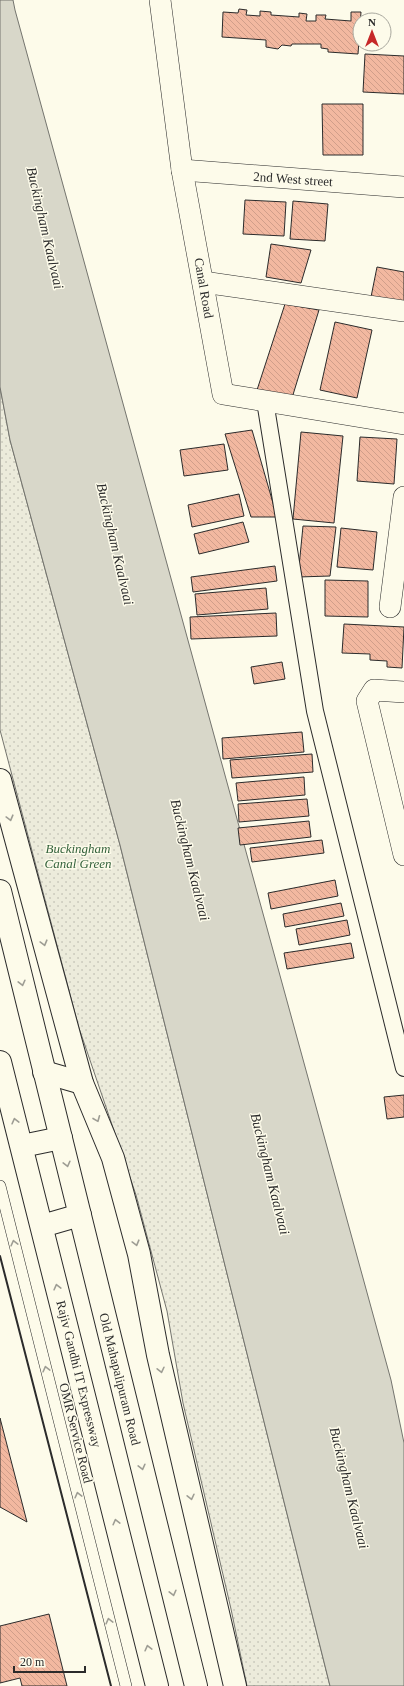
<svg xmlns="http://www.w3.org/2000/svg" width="404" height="1686" font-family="'Times New Roman',serif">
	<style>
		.park { fill: url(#park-dots); stroke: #74746e }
		.water { fill: #d8d7c9; stroke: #74746e }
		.building { fill: url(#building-back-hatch); stroke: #2b2b2b }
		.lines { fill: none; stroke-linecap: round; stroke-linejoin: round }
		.service-casing { stroke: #2b2b2b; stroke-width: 12 }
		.pedestrian-casing { stroke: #2b2b2b; stroke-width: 18 }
		.minor-casing { stroke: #2b2b2b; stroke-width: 22 }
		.secondary-casing { stroke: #2b2b2b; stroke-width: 24 }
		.primary-casing { stroke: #2b2b2b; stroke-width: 24 }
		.service { stroke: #fdfbea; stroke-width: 11 }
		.pedestrian { stroke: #fdfbea; stroke-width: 16 }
		.minor { stroke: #fdfbea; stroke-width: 21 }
		.secondary { stroke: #fdfbea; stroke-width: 22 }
		.primary { stroke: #fdfbea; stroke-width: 22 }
		.wall { stroke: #2b2b2b; stroke-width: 2 }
		.oneway { stroke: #9e9d94 }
		.labels { text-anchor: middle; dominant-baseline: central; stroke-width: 3; stroke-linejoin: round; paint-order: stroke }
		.street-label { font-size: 13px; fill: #2b2b2b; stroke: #fdfbea }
		.park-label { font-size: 13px; font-style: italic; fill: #34623c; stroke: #fdfbea }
		.water-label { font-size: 14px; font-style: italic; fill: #2b2b2b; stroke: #fdfbea }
	</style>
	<defs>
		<pattern id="park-dots" width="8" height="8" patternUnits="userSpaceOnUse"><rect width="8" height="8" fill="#ecebdb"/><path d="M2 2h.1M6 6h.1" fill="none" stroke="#cbcabc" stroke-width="1.8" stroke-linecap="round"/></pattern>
		<pattern id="building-back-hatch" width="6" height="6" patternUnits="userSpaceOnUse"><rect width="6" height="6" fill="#f2b8a0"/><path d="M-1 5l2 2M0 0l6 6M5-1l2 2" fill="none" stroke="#d09e8a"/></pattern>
	</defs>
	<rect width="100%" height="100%" fill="#fdfbea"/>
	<polygon class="park" points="0,387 10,440 120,845 330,1686 247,1686 231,1609 183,1403 167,1311 136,1195 79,1028 0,730"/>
	<polygon class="water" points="0,0 13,0 15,10 391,1380 404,1443 404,1686 330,1686 120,845 10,440 0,387"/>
	<g class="building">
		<polygon points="239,9 247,10 246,15 260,16 260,11 271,12 271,15 299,17 299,13 307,14 306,21 316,21 316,15 326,15 325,19 351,21 351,12 361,12 358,54 328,52 328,49 321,48 321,44 292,44 291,46 282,45 278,49 266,47 266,40 222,37 223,12 238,13"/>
		<polygon points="365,54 404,56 404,94 363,92"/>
		<polygon points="322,104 363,104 363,155 323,155"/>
		<polygon points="245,200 286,202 284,236 243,234"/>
		<polygon points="293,201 328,204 325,241 290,239"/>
		<polygon points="271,244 311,250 301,283 266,277"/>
		<polygon points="377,267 404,272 404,303 371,297"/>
		<polygon points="285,304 319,310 292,398 257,390"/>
		<polygon points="335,322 372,330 357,398 320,390"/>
		<polygon points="252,430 277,517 251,517 225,434"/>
		<polygon points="301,432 343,436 334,523 293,519"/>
		<polygon points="360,437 397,439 394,484 357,481"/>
		<polygon points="224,444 228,470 184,476 180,450"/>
		<polygon points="239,494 244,516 192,527 188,505"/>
		<polygon points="243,522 249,542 199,554 194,534"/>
		<polygon points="303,526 336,527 330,576 298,577"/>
		<polygon points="341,528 377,532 373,570 337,567"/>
		<polygon points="275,566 277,581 193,592 191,577"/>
		<polygon points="325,580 368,581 368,617 325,616"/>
		<polygon points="266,588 268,609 197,615 195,594"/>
		<polygon points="276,613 277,636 191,639 190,617"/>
		<polygon points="344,624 404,627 402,668 387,667 387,661 370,660 370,654 342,653"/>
		<polygon points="282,662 285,679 254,684 251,667"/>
		<polygon points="302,732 304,752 223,759 222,738"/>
		<polygon points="312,754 313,772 232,778 230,760"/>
		<polygon points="304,777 305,795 238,801 236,783"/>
		<polygon points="307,799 309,816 239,822 238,804"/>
		<polygon points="309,821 311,837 240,845 238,828"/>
		<polygon points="322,840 324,853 252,862 250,848"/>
		<polygon points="335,880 338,896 271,909 268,893"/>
		<polygon points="341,903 344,916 285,927 283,914"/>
		<polygon points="347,920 350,935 299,945 296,929"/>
		<polygon points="351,943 354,958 287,969 284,953"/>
		<polygon points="404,1095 404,1117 387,1119 384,1097"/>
		<polygon points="0,1418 27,1522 0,1507"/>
		<polygon points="49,1614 67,1686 22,1686 20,1678 0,1683 0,1626"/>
	</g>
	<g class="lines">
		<defs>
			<polyline id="service" points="0,1186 126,1686"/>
			<polyline id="pedestrian" points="265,401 315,711 404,1068"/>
			<g id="minor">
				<polyline points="160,0 182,170 223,394 404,424"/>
				<polyline points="182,170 404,187"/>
				<polyline points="203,282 404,311"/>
				<polyline points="390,607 404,497"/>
				<polyline points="404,692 374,690 367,701 404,855"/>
			</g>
			<polyline id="secondary" points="0,780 82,1083 113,1158 139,1254 158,1355 235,1686"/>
			<g id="primary">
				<polyline points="0,891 196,1686"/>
				<polyline points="0,1062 157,1686"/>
				<polyline points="44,1072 82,1083"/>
				<polyline points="22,1146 61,1138"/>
				<polyline points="42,1226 80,1215"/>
			</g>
		</defs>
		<use href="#service" class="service-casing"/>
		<use href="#pedestrian" class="pedestrian-casing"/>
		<use href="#minor" class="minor-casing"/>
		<use href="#secondary" class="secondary-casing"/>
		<use href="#primary" class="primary-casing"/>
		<use href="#service" class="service"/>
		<use href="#pedestrian" class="pedestrian"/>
		<use href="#minor" class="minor"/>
		<use href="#secondary" class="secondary"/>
		<use href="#primary" class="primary"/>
		<polyline class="wall" points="0,1256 111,1686"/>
	</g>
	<defs><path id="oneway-chevron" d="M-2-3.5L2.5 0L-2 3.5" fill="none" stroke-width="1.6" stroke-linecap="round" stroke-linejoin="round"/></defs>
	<g class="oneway">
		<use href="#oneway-chevron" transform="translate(10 818) rotate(75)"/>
		<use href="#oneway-chevron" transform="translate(44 943) rotate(75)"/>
		<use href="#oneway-chevron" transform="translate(22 983) rotate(76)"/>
		<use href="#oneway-chevron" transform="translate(97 1119) rotate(68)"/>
		<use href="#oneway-chevron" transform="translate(15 1121) rotate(-104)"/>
		<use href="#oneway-chevron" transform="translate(67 1164) rotate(76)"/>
		<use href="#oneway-chevron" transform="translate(14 1243) rotate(-104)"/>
		<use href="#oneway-chevron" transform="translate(136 1243) rotate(75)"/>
		<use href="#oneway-chevron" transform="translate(57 1287) rotate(-104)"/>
		<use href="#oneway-chevron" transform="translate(46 1369) rotate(-104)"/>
		<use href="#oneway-chevron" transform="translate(161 1370) rotate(77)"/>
		<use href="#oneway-chevron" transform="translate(142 1467) rotate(76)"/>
		<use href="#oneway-chevron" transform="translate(78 1495) rotate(-104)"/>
		<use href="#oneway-chevron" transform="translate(191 1497) rotate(77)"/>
		<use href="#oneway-chevron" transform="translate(116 1522) rotate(-104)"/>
		<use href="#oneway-chevron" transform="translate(173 1593) rotate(76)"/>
		<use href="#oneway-chevron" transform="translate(109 1621) rotate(-104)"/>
		<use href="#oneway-chevron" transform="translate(148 1648) rotate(-104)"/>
	</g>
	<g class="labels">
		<g class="street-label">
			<text transform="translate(293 179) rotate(4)">2nd West street</text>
			<text transform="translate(204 288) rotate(80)">Canal Road</text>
			<text transform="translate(79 1374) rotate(76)">Rajiv Gandhi IT Expressway</text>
			<text transform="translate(120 1379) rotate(76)">Old Mahapalipuram Road</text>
			<text transform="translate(76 1433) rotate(76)">OMR Service Road</text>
		</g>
		<g class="park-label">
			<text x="78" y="848">Buckingham<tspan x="78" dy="15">Canal Green</tspan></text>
		</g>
		<g class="water-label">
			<text transform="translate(45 228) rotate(77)">Buckingham Kaalvaai</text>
			<text transform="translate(115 544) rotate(77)">Buckingham Kaalvaai</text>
			<text transform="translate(190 860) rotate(76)">Buckingham Kaalvaai</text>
			<text transform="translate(270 1174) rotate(76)">Buckingham Kaalvaai</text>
			<text transform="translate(349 1488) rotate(76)">Buckingham Kaalvaai</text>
		</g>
	</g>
	<g transform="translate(372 32)"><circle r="19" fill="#fdfbea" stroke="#a9a89e"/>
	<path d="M0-3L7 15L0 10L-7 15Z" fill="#c62828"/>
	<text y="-6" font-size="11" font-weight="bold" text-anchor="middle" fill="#2b2b2b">N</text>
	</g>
	<path d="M14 1666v6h71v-6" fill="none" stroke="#2b2b2b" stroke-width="2"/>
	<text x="20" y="1666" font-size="12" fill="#2b2b2b" stroke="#fdfbea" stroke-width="3" paint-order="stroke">20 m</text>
</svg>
